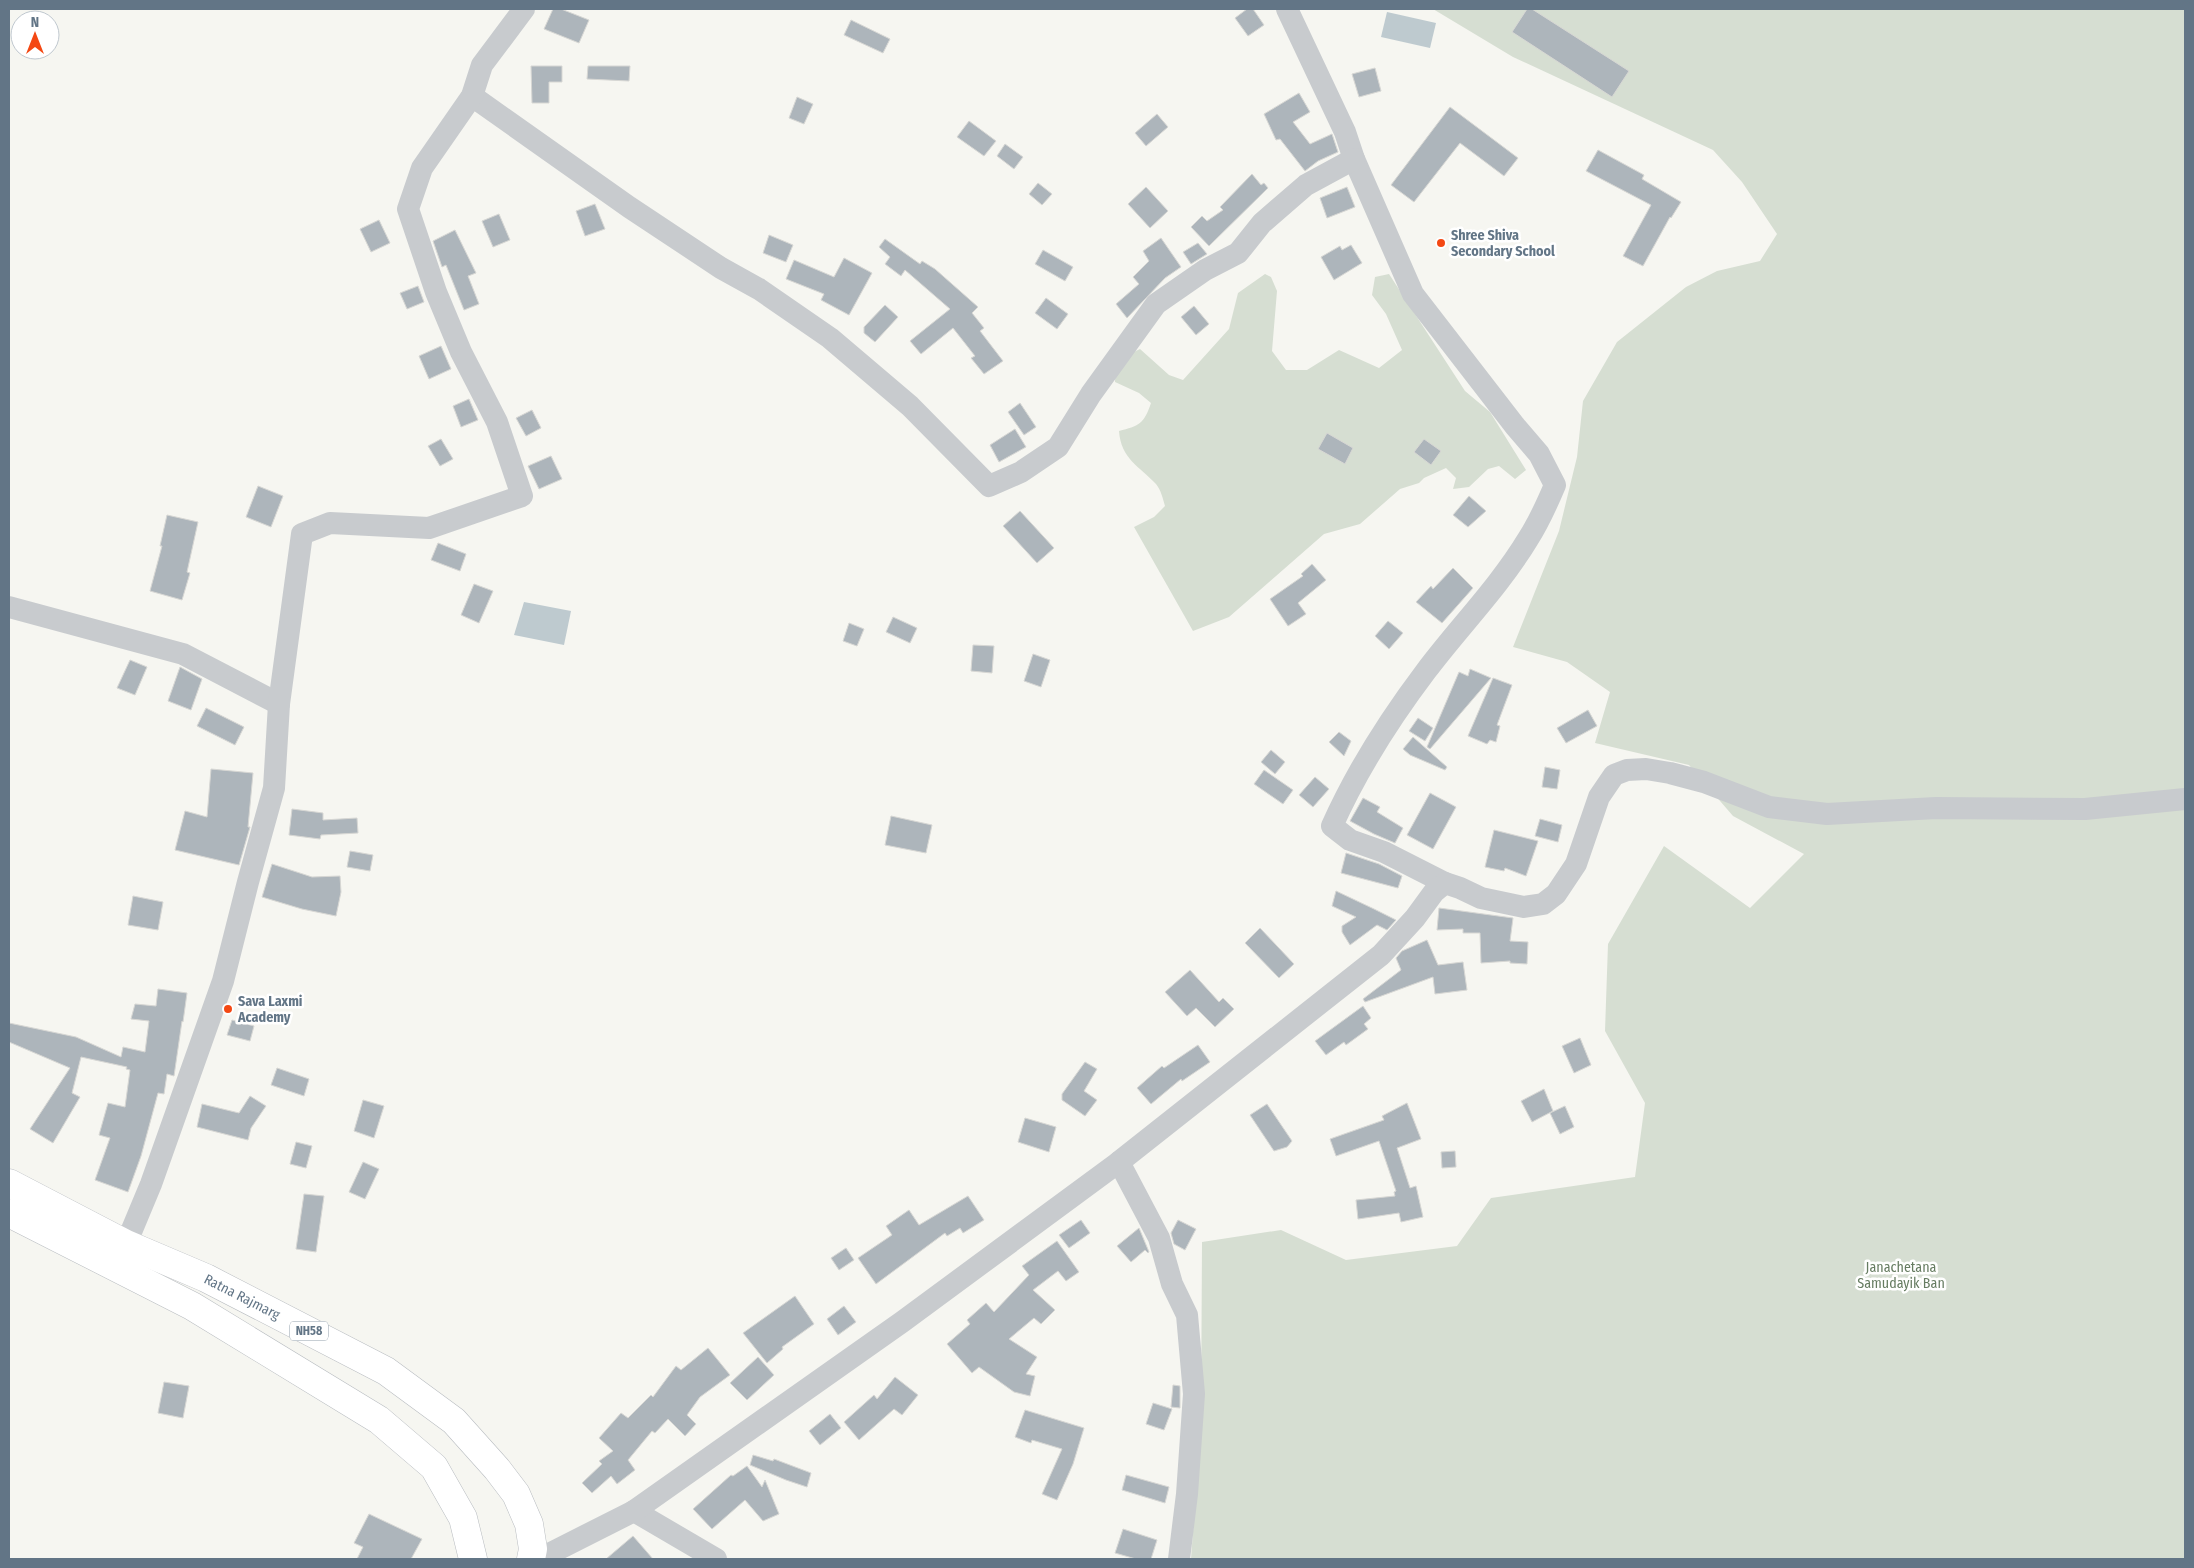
<svg xmlns="http://www.w3.org/2000/svg" width="2194" height="1568" font-family="'Fira Sans Condensed',sans-serif">
	<style>
		.green { fill: #d6ded2 }
		.water { fill: #becacf }
		.building { fill: #adb5bb; stroke: #d7d7d4 }
		.lines { fill: none; stroke-linecap: round; stroke-linejoin: round }
		.major-casing { stroke: #b8bcc0; stroke-width: 29 }
		.minor { stroke: #c8cbce; stroke-width: 22 }
		.major { stroke: #fff; stroke-width: 28 }
		.poi-dot { fill: #f44813; stroke: #fff; stroke-width: 2 }
		.labels { text-anchor: middle; dominant-baseline: central; stroke-width: 5; stroke-linejoin: round; paint-order: stroke }
		.shield { fill: #fff; stroke: #919eaa; stroke-width: 1 }
		.shield-label { font-size: 12px; font-weight: bold; fill: #627586 }
		.poi-label { font-size: 14px; font-weight: bold; fill: #627586; stroke: #fff; text-anchor: start }
		.park-label { font-size: 14px; fill: #667c61; stroke: #fff }
		.street-label { font-size: 14px; fill: #627586; stroke: #fff }
	</style>
	<rect width="100%" height="100%" fill="#f6f6f1"/>
	<g class="green">
		<polygon points="1433,9 2185,9 2185,1559 1191,1559 1201,1423 1202,1242 1281,1230 1346,1260 1457,1246 1491,1198 1635,1177 1645,1103 1605,1031 1608,944 1664,846 1750,908 1804,854 1733,816 1689,765 1595,743 1610,692 1567,662 1513,647 1559,531 1577,457 1583,401 1617,342 1686,287 1717,271 1760,261 1777,234 1742,182 1713,150 1513,57"/>
		<path d="M1265,274L1271,277L1277,291L1272,351L1286,370H1307L1339,350L1379,368L1402,350L1386,314L1372,295L1375,277L1389,274L1465,391L1490,412L1526,470L1515,479L1499,466L1488,469L1469,487L1453,489L1456,478L1446,468L1424,478L1419,483L1400,489L1360,524L1324,534L1229,617L1193,631L1134,527L1154,517L1165,506C1163,499 1161,490 1156,484C1139,466 1121,459 1119,431C1139,426 1144,424 1151,403L1139,393L1115,382C1115,370 1129,353 1140,349L1169,375L1183,380L1229,329L1238,293Z"/>
	</g>
	<g class="water">
		<polygon points="1387,12 1436,23 1430,48 1381,37"/>
		<polygon points="524,602 571,611 564,645 514,635"/>
	</g>
	<g class="building">
		<polygon points="553,9 561,9 589,20 579,43 544,29"/>
		<polygon points="1247,9 1253,9 1264,25 1248,36 1235,18"/>
		<polygon points="1527,9 1532,9 1629,71 1612,97 1512,32"/>
		<polygon points="851,20 890,39 883,53 844,35"/>
		<polygon points="531,66 562,66 562,82 549,82 549,103 532,103"/>
		<polygon points="588,66 630,66 629,81 587,79"/>
		<polygon points="1375,68 1381,91 1359,97 1352,74"/>
		<polygon points="1299,93 1310,112 1293,122 1310,144 1332,134 1338,152 1318,161 1305,171 1280,139 1276,140 1264,114"/>
		<polygon points="797,97 813,104 804,124 789,118"/>
		<polygon points="1450,107 1518,158 1504,176 1460,143 1414,202 1391,185"/>
		<polygon points="1157,114 1168,127 1146,146 1135,133"/>
		<polygon points="969,121 996,141 984,156 957,137"/>
		<polygon points="1005,144 1023,157 1014,169 997,156"/>
		<polygon points="1598,150 1644,175 1642,179 1681,202 1671,218 1670,217 1643,266 1623,256 1651,205 1586,171"/>
		<polygon points="1252,174 1261,185 1264,183 1268,188 1209,246 1191,227 1202,216 1207,221 1223,210 1220,207"/>
		<polygon points="1038,183 1052,194 1042,205 1029,194"/>
		<polygon points="1146,187 1168,211 1150,228 1128,204"/>
		<polygon points="1347,187 1355,207 1327,218 1320,198"/>
		<polygon points="595,204 605,229 585,236 576,211"/>
		<polygon points="499,214 510,240 493,247 482,221"/>
		<polygon points="379,220 390,243 371,252 360,229"/>
		<polygon points="455,230 476,273 468,276 479,304 464,310 446,265 442,267 433,241"/>
		<polygon points="769,235 793,245 786,262 763,253"/>
		<polygon points="1161,238 1181,267 1165,278 1127,318 1116,304 1139,284 1133,277 1149,261 1143,251"/>
		<polygon points="885,239 920,264 922,261 935,269 978,307 972,313 984,328 980,331 1003,361 984,374 971,358 975,356 953,328 921,354 910,341 950,309 905,270 901,276 885,264 890,257 879,247"/>
		<polygon points="1198,243 1207,254 1191,264 1183,252"/>
		<polygon points="1351,245 1362,263 1334,280 1321,257 1340,246 1342,250"/>
		<polygon points="1043,250 1073,267 1065,281 1035,264"/>
		<polygon points="844,258 872,273 849,315 821,300 824,294 786,279 794,260 834,277"/>
		<polygon points="418,286 424,302 407,309 400,293"/>
		<polygon points="1046,298 1068,314 1057,329 1035,313"/>
		<polygon points="885,305 898,317 875,342 864,333 864,327"/>
		<polygon points="1194,306 1209,324 1196,335 1181,317"/>
		<polygon points="441,346 451,369 429,379 419,356"/>
		<polygon points="469,399 478,420 461,427 453,406"/>
		<polygon points="1020,403 1036,427 1024,435 1008,412"/>
		<polygon points="532,410 541,428 526,436 516,418"/>
		<polygon points="1015,429 1026,447 999,462 990,445"/>
		<polygon points="1327,433 1353,448 1345,464 1318,449"/>
		<polygon points="441,439 453,459 440,466 428,446"/>
		<polygon points="1424,439 1441,451 1431,465 1414,452"/>
		<polygon points="551,456 562,479 539,489 528,466"/>
		<polygon points="258,486 283,496 271,527 246,517"/>
		<polygon points="1469,496 1486,511 1468,527 1453,515"/>
		<polygon points="1020,511 1054,548 1037,563 1003,526"/>
		<polygon points="167,515 198,522 187,572 190,573 182,600 150,591 162,546 160,546"/>
		<polygon points="438,543 466,554 460,571 431,560"/>
		<polygon points="1312,564 1326,580 1298,603 1306,614 1288,626 1270,599 1303,576 1301,574"/>
		<polygon points="1453,568 1473,588 1442,623 1416,602 1431,586 1433,589"/>
		<polygon points="474,584 493,591 479,623 461,615"/>
		<polygon points="893,617 917,628 910,643 886,632"/>
		<polygon points="1388,621 1403,633 1389,649 1375,636"/>
		<polygon points="849,623 864,629 857,646 843,641"/>
		<polygon points="973,645 994,646 992,673 971,671"/>
		<polygon points="1033,654 1050,660 1041,687 1024,681"/>
		<polygon points="130,660 147,667 135,695 117,688"/>
		<polygon points="180,667 202,679 191,710 168,701"/>
		<polygon points="1470,669 1491,678 1430,749 1427,747 1459,672 1468,676"/>
		<polygon points="1493,678 1512,685 1497,725 1500,726 1496,742 1490,740 1487,744 1468,736"/>
		<polygon points="206,708 244,727 235,745 197,726"/>
		<polygon points="1588,710 1597,726 1566,743 1557,728"/>
		<polygon points="1418,718 1433,728 1425,741 1409,731"/>
		<polygon points="1339,732 1351,741 1344,756 1329,742"/>
		<polygon points="1413,737 1447,767 1445,770 1410,755 1403,749"/>
		<polygon points="1271,750 1285,762 1275,774 1261,762"/>
		<polygon points="1545,767 1560,770 1557,789 1542,787"/>
		<polygon points="211,769 253,773 248,827 250,827 239,865 175,850 185,811 207,817"/>
		<polygon points="1264,770 1293,790 1283,804 1254,784"/>
		<polygon points="1315,777 1329,789 1313,807 1299,795"/>
		<polygon points="1430,793 1456,807 1433,849 1407,835"/>
		<polygon points="1363,798 1380,807 1377,812 1403,828 1395,843 1374,834 1350,821"/>
		<polygon points="292,809 323,813 323,820 357,818 358,833 321,835 320,839 289,835"/>
		<polygon points="891,816 932,825 926,853 885,845"/>
		<polygon points="1540,819 1562,825 1558,842 1535,836"/>
		<polygon points="1494,830 1538,841 1526,876 1505,868 1504,871 1485,867"/>
		<polygon points="350,851 373,855 370,871 347,867"/>
		<polygon points="1346,853 1379,864 1402,876 1398,888 1341,873"/>
		<polygon points="272,864 312,877 340,876 341,892 336,916 302,909 262,897"/>
		<polygon points="1336,891 1374,909 1396,920 1387,930 1377,925 1350,945 1342,932 1342,926 1356,917 1332,906"/>
		<polygon points="133,896 163,902 158,930 128,925"/>
		<polygon points="1439,908 1513,918 1510,941 1528,942 1527,964 1510,963 1510,961 1481,963 1480,933 1463,933 1463,929 1437,930"/>
		<polygon points="1260,928 1294,964 1279,978 1245,943"/>
		<polygon points="1427,940 1438,965 1463,962 1467,990 1435,994 1433,977 1365,1002 1363,999 1401,970 1396,958 1402,951"/>
		<polygon points="1190,970 1219,1002 1223,998 1234,1009 1215,1027 1196,1008 1187,1016 1165,992"/>
		<polygon points="158,989 187,993 183,1022 182,1021 174,1076 167,1074 164,1094 158,1093 141,1156 128,1192 95,1180 110,1138 99,1135 108,1103 125,1107 130,1070 126,1069 127,1067 81,1057 72,1093 80,1097 53,1143 30,1129 70,1068 9,1042 9,1023 76,1037 121,1057 123,1047 145,1052 149,1021 131,1019 135,1004 156,1006"/>
		<polygon points="1363,1006 1371,1018 1364,1024 1368,1029 1346,1045 1344,1042 1326,1055 1315,1041"/>
		<polygon points="232,1020 254,1026 250,1041 227,1035"/>
		<polygon points="1580,1038 1591,1065 1574,1073 1562,1046"/>
		<polygon points="1198,1045 1210,1062 1182,1081 1181,1079 1151,1104 1137,1088 1162,1066 1164,1068"/>
		<polygon points="1085,1062 1097,1069 1084,1091 1097,1100 1085,1116 1062,1100 1062,1094"/>
		<polygon points="277,1068 309,1079 304,1096 271,1085"/>
		<polygon points="1544,1089 1553,1111 1532,1122 1521,1101"/>
		<polygon points="250,1096 266,1106 251,1128 248,1140 197,1127 202,1104 239,1113"/>
		<polygon points="363,1100 384,1106 374,1138 354,1131"/>
		<polygon points="1407,1103 1421,1139 1397,1148 1410,1188 1416,1186 1423,1217 1401,1222 1399,1213 1358,1219 1356,1200 1395,1196 1394,1192 1396,1191 1379,1141 1336,1156 1330,1139 1384,1120 1382,1116"/>
		<polygon points="1267,1104 1292,1141 1287,1147 1274,1151 1250,1115"/>
		<polygon points="1565,1106 1574,1127 1560,1134 1550,1113"/>
		<polygon points="1025,1118 1056,1127 1049,1152 1018,1142"/>
		<polygon points="296,1142 312,1146 306,1168 290,1164"/>
		<polygon points="1455,1151 1456,1167 1442,1168 1441,1152"/>
		<polygon points="363,1162 379,1169 365,1199 349,1192"/>
		<polygon points="304,1194 324,1196 316,1252 296,1249"/>
		<polygon points="968,1196 984,1220 963,1233 960,1228 947,1236 945,1233 876,1284 858,1258 892,1235 886,1226 909,1210 919,1225"/>
		<polygon points="1081,1220 1090,1233 1069,1248 1059,1235"/>
		<polygon points="1178,1220 1196,1229 1185,1250 1174,1244 1171,1233"/>
		<polygon points="1139,1228 1149,1252 1148,1253 1145,1250 1131,1262 1117,1246"/>
		<polygon points="1057,1241 1079,1272 1066,1281 1058,1271 1033,1290 1055,1310 1041,1324 1034,1318 1009,1339 1037,1357 1026,1374 1035,1376 1030,1396 1014,1392 979,1367 972,1373 947,1344 970,1324 967,1320 986,1303 994,1312 1029,1275 1022,1266"/>
		<polygon points="846,1248 854,1260 839,1270 831,1258"/>
		<polygon points="795,1296 814,1324 782,1347 783,1349 767,1363 743,1333"/>
		<polygon points="844,1306 856,1322 838,1335 827,1319"/>
		<polygon points="708,1348 730,1375 700,1397 687,1415 696,1424 685,1436 668,1419 655,1433 652,1431 628,1460 635,1470 617,1484 611,1476 592,1493 582,1483 602,1464 599,1461 613,1451 599,1438 621,1413 628,1418 651,1395 653,1397 676,1366 681,1370"/>
		<polygon points="758,1357 774,1375 747,1400 730,1383"/>
		<polygon points="895,1377 918,1395 902,1415 894,1409 859,1440 844,1422 874,1395 877,1399"/>
		<polygon points="164,1382 189,1386 183,1418 158,1413"/>
		<polygon points="1173,1385 1180,1386 1180,1408 1171,1407"/>
		<polygon points="1153,1403 1172,1409 1164,1430 1146,1424"/>
		<polygon points="1025,1410 1084,1428 1073,1464 1057,1500 1042,1494 1062,1449 1032,1440 1031,1443 1015,1437"/>
		<polygon points="830,1414 841,1428 820,1445 809,1431"/>
		<polygon points="753,1455 773,1461 774,1459 811,1473 807,1487 786,1480 750,1465"/>
		<polygon points="747,1466 762,1487 765,1480 779,1514 763,1521 745,1500 712,1529 693,1509 731,1475 733,1476"/>
		<polygon points="1126,1475 1169,1487 1165,1503 1122,1490"/>
		<polygon points="369,1514 422,1539 411,1559 357,1559 363,1547 354,1543"/>
		<polygon points="1123,1529 1157,1540 1151,1559 1136,1559 1115,1553"/>
		<polygon points="633,1536 653,1559 606,1559"/>
	</g>
	<g class="lines">
		<defs>
			<g id="major">
				<polyline points="9,1183 126,1244 206,1278 386,1371 454,1421 497,1469 516,1494 529,1524 533,1549 531,1559"/>
				<polyline points="9,1213 192,1306 379,1420 434,1467 463,1518 473,1559"/>
			</g>
		</defs>
		<use href="#major" class="major-casing"/>
		<g class="minor">
			<path d="M1287,9L1345,132L1354,159L1413,294L1515,426L1539,454L1555,485C1547,504 1539,522 1528,539C1499,587 1459,627 1426,671C1389,720 1357,770 1332,826L1350,840L1384,852L1445,883"/>
			<polyline points="472,96 629,207 721,268 759,289 830,338 910,406 989,486 1021,472 1058,447 1091,394 1156,304 1205,270 1238,253 1262,223 1306,185 1354,159"/>
			<polyline points="9,607 183,654 279,704"/>
			<polyline points="1119,1162 1159,1238 1172,1284 1187,1315 1194,1394 1187,1494 1179,1559"/>
			<polyline points="126,1244 151,1184 223,981 248,882 274,788 279,704 302,534 330,523 429,528 522,496 497,422 461,352 436,292 408,209 422,168 472,96 482,65 524,9"/>
			<polyline points="634,1511 716,1559"/>
			<polyline points="539,1559 634,1511 902,1322 1119,1162 1381,955 1415,918 1434,892 1445,883 1460,888 1481,898 1524,907 1543,904 1556,894 1576,864 1599,797 1614,775 1627,770 1646,769 1670,773 1704,782 1769,807 1827,814 1936,808 2085,809 2185,799"/>
		</g>
		<use href="#major" class="major"/>
	</g>
	<g class="poi-dot">
		<circle cx="1441" cy="243" r="5"/>
		<circle cx="228" cy="1009" r="5"/>
	</g>
	<g class="labels">
		<rect class="shield" x="290" y="1321.5" width="38" height="19" rx="4"/>
		<g class="shield-label">
			<text x="309" y="1331">NH58</text>
		</g>
		<g class="poi-label">
			<text x="1451" y="235">Shree Shiva<tspan x="1451" dy="16">Secondary School</tspan></text>
			<text x="238" y="1001">Sava Laxmi<tspan x="238" dy="16">Academy</tspan></text>
		</g>
		<g class="park-label">
			<text x="1901" y="1267">Janachetana<tspan x="1901" dy="16">Samudayik Ban</tspan></text>
		</g>
		<g class="street-label">
			<text transform="translate(242 1297) rotate(27)">Ratna Rajmarg</text>
		</g>
	</g>
	<rect width="2194" height="1568" fill="none" stroke="#627586" stroke-width="20"/>
	<g transform="translate(35 35)"><circle r="24" fill="#ffffff" stroke="#c0c8cf"/>
	<path d="M0-4L9 19L0 12L-9 19Z" fill="#f44813"/>
	<text y="-8" font-size="14" font-weight="bold" text-anchor="middle" fill="#627586">N</text>
	</g>
</svg>
